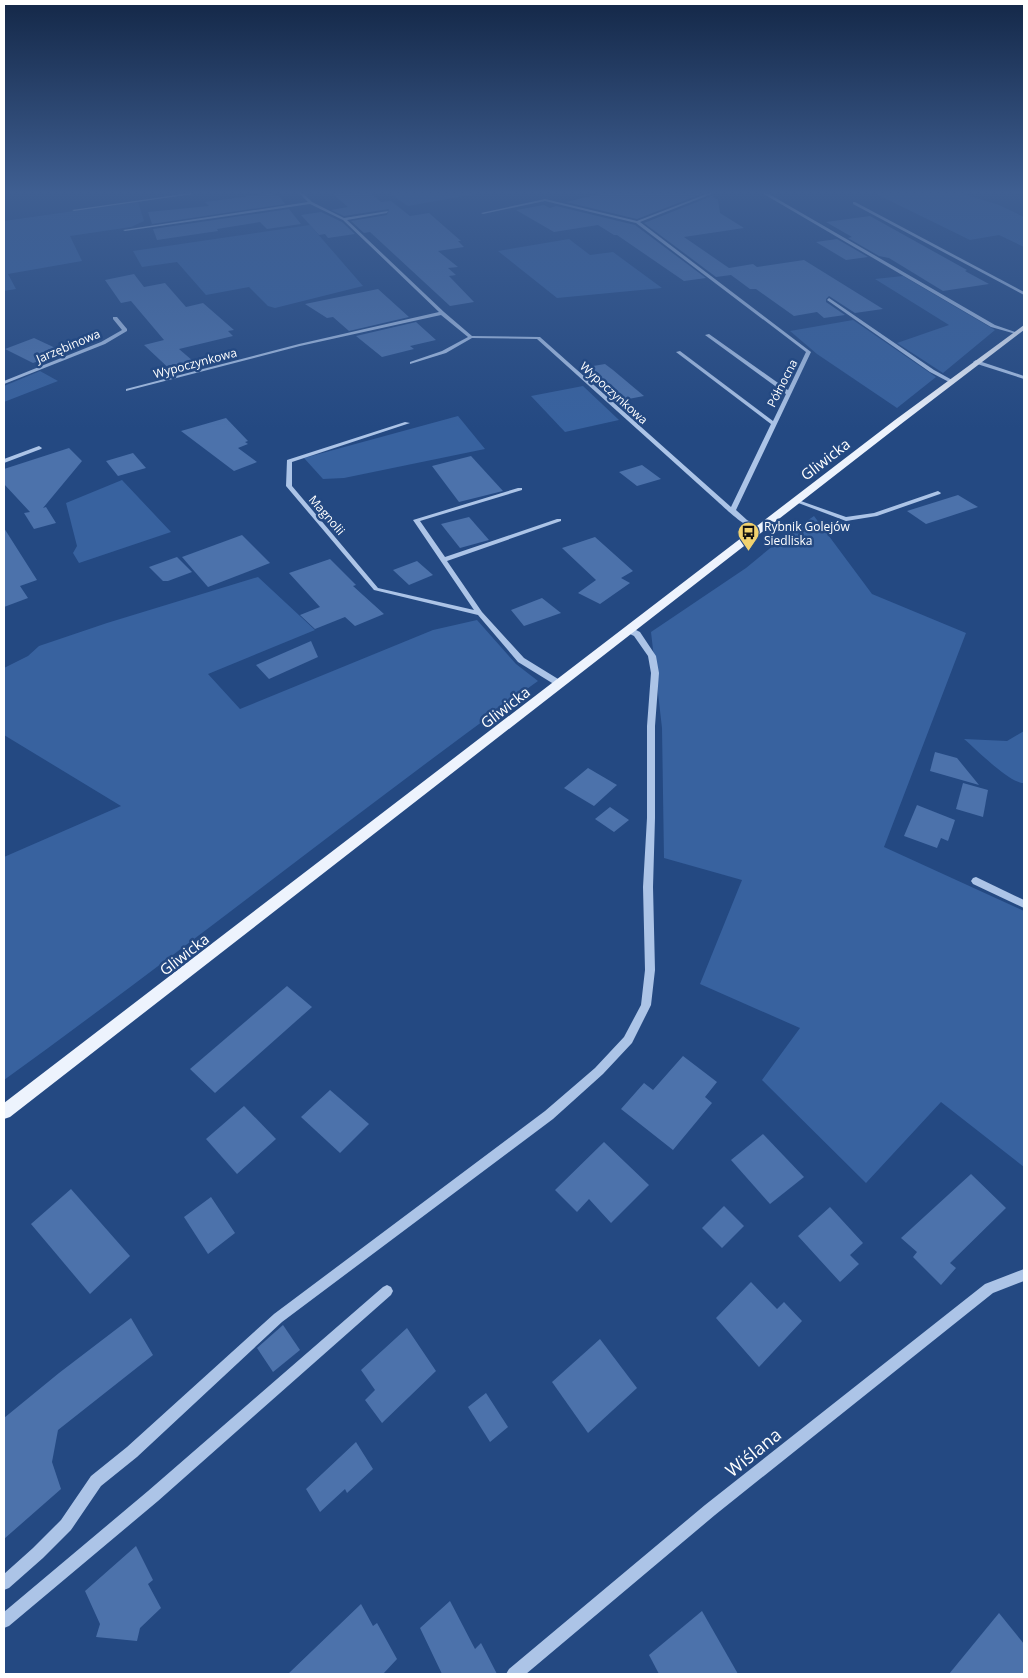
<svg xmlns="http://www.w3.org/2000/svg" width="1028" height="1678" font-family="'Open Sans',sans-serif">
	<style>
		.green { fill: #38629f }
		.building { fill: #4c72ab }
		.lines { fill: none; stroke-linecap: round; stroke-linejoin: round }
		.minor { fill: #acc4e7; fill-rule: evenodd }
		.major { fill: #edf3fd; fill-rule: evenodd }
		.labels { text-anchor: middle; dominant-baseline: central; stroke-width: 5; stroke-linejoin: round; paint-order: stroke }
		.far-street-label { font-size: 12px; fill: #fff; stroke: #244982 }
		.far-poi-label { font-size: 12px; fill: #fff; stroke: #244982; text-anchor: start }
		.street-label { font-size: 15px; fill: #fff; stroke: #244982 }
		.near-street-label { font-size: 18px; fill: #fff; stroke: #244982 }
	</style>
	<rect width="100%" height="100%" fill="#244982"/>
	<g class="green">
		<polygon points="389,193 481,193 408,206"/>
		<polygon points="874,193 960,193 999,205 1024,217 1024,247 999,235 970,240"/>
		<polygon points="138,202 144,221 131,227 70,236 82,261 8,274 16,289 4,291 4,221"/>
		<polygon points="310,225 363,286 275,308 268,306 249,287 206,295 177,262 142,267 133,251"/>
		<polygon points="569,239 590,255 613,252 662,288 557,298 498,251"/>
		<polygon points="903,276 995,330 943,373 897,343 949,325 875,279"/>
		<polygon points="853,320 936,377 897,408 817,354 790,331"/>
		<polygon points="40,371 58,381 4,402 4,386"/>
		<polygon points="583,386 619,420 565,432 531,396"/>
		<polygon points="458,416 485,449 344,478 323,479 304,458"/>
		<polygon points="122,480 171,532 79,563 73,553 77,546 66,503"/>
		<polygon points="814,516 872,594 966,633 884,847 1024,911 1024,1167 941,1102 866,1183 762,1080 800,1028 700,984 742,880 664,858 662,728 651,632 746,568 785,536"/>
		<path d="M258,577L315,630L208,674L240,709L433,630L477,620L516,664L538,681C358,811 184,950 4,1080V857L121,806L4,735V668L28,656L39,646L107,623Z"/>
		<path d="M1024,731V783C1010,784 976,749 964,739L1007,741Z"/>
	</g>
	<g class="building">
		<polygon points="272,193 274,196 279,196 285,204 152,224 148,212 209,206 205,202"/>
		<polygon points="332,193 370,193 381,202 391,201 410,216 429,213 461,241 458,241 464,247 438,251 458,267 448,268 456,275 449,276 474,302 450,306 370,232 364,233 351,221 387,215 389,209 344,216 331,210 348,207"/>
		<polygon points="604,193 704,193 637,219 566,202"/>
		<polygon points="712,196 718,200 720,213 744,228 684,237 729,268 753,264 757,267 804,260 883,309 855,313 829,296 826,299 826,302 845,315 824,318 817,312 794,316 756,289 750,289 731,275 716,277 644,223"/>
		<polygon points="544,205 550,208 556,206 635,225 706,278 684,281 617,235 614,235 598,225 554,232 516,210"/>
		<polygon points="289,209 301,224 267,229 260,222 217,229 218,231 157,240 153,229"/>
		<polygon points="321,212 342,222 355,234 328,238 325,234 319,235 301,215"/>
		<polygon points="870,216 967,270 965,271 989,284 943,291 889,258 879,256 848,238 852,237 826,222"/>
		<polygon points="837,239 868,257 846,260 816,242"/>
		<polygon points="134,274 144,287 165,283 186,307 203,303 234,330 228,331 233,336 179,349 200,367 174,373 144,345 164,340 131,301 121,303 105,280"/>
		<polygon points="378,289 409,317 349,331 333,317 327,318 305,304"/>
		<polygon points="416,322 436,340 410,346 414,349 382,357 356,336"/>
		<polygon points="34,338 64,352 33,363 5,349"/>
		<polygon points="605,364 613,370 644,396 618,401 581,368"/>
		<polygon points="226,418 248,441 245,442 248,444 238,448 257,462 234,471 181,431"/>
		<polygon points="69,448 82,461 43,508 46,507 56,523 34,529 24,513 30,512 4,484 4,469"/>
		<polygon points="133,453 146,468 118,476 106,461"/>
		<polygon points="471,456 503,491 459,502 432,466"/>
		<polygon points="642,465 661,479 637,486 619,472"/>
		<polygon points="958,495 978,507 926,524 907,511"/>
		<polygon points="469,517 489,540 460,548 441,524"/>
		<polygon points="4,528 37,580 20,586 28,598 4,607"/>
		<polygon points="242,535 270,563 208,587 182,557"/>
		<polygon points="595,537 633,571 621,578 630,583 600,604 578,593 596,580 562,548"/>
		<polygon points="177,557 192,572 168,581 163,581 149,567"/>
		<polygon points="330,559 356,585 353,586 384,614 355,626 345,617 315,629 300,615 320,607 289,573"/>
		<polygon points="417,561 433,575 409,585 393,570"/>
		<polygon points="542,598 561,613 524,626 511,610"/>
		<polygon points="311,641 318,657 269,679 256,665"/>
		<polygon points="935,752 957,758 979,785 930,771"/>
		<polygon points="588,768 617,785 594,806 564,788"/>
		<polygon points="963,783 988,790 983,817 956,809"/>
		<polygon points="917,805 955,820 948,841 941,838 937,848 904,836"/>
		<polygon points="610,807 629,820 614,832 595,819"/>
		<polygon points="287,986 312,1007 215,1093 190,1069"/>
		<polygon points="683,1056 717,1082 705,1097 712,1103 673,1150 621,1109 644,1083 653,1090"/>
		<polygon points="330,1090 369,1124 340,1153 301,1117"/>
		<polygon points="244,1106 276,1139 237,1174 206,1139"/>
		<polygon points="763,1134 804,1177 770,1204 731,1160"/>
		<polygon points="604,1142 649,1185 611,1223 589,1199 577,1212 555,1190"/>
		<polygon points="971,1174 1006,1208 950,1263 956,1268 941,1285 913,1257 917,1252 901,1238"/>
		<polygon points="71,1189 130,1256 90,1294 31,1224"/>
		<polygon points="211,1197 235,1233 208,1254 184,1217"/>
		<polygon points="724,1206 744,1226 722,1248 702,1228"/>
		<polygon points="830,1207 863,1243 850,1255 859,1264 840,1282 798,1236"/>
		<polygon points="751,1282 777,1309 784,1302 802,1321 759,1367 716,1318"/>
		<polygon points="131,1318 153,1355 58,1430 52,1462 61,1489 4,1539 4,1418 59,1373"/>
		<polygon points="283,1325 300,1350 273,1372 257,1348"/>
		<polygon points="407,1328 436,1371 382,1423 365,1400 375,1390 361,1370"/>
		<polygon points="600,1339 637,1388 588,1433 552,1382"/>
		<polygon points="486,1393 508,1427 490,1442 468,1407"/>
		<polygon points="356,1442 373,1469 347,1493 345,1489 320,1512 306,1489"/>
		<polygon points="136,1546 153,1580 148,1584 161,1608 140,1628 137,1641 96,1637 100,1624 85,1591"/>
		<polygon points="450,1601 475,1649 481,1643 497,1674 442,1674 420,1628"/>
		<polygon points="361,1604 373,1626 377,1623 397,1659 383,1674 288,1674"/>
		<polygon points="702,1611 738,1674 659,1674 649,1655"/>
		<polygon points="999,1613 1024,1644 1024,1674 949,1674"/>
	</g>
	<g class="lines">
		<g class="minor">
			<polygon points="190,193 200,193 74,211 72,210"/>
			<path d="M299,193H303L312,202L344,218L388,211L387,213L347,220L444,312L472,336L540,337L731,507L771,424L676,352L680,351L773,421L786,394L705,335L709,334L788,390L806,352L636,223L545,201L483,214L481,213L545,199L637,221L709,193H714L640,222L811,352L736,510L747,520L761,528V530C748,531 727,510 717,501L537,339L472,338L446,353L410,364V362L442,351L468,337L441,315L300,346L126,391V389L299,344L439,312L343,220L310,204L125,231L123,230L308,202Z"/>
			<polygon points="762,193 767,193 995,325 1018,333 1016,334 991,327"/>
			<polygon points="853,202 855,202 1024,292 1024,295 853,204"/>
			<polygon points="829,298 934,370 954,381 949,382 930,372 827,300"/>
			<polygon points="113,317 117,317 127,329 127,331 105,344 4,384 4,381 101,342 122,330 113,319"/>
			<polygon points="976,360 1024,376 1024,379 974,363 973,362"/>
			<polygon points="405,422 410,423 292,462 292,486 378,588 474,610 413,520 518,488 522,488 522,490 420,521 445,557 557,519 561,519 561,521 447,561 482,612 524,658 563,682 564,684 563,686 557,686 518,662 478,615 374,590 286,486 287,460"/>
			<polygon points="39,446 42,448 41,449 4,463 4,459"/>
			<polygon points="938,491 941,493 940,494 877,516 846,521 793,501 798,500 846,517 874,513"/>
			<polygon points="626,628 632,628 640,632 656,656 659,673 655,726 655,818 653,887 655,970 651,1005 632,1043 603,1074 553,1119 282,1322 137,1457 101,1486 71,1530 43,1558 9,1588 4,1590 4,1574 33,1548 61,1520 91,1476 127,1447 274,1314 545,1111 595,1068 624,1037 641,1005 645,970 643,887 647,818 647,726 651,673 648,656 634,636 626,632"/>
			<polygon points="976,877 1024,900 1024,908 973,884 971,881 973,878"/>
			<polygon points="1024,1269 1024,1281 993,1293 715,1515 526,1674 506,1674 509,1669 705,1505 985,1284"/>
			<polygon points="387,1285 391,1287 393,1291 391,1295 158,1501 9,1626 4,1628 4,1612 148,1491 383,1287"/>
		</g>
		<polygon class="major" points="1024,325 1024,330 901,424 10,1117 4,1119 4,1103 895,420"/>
	</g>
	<linearGradient id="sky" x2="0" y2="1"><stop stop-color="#142848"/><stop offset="0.45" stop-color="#3f5f92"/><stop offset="1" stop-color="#3f5f92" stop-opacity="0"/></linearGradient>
	<rect width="1028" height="428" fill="url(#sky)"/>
	<defs>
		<symbol id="bus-pin" viewBox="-11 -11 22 30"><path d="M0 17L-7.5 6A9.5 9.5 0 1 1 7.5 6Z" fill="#f1d26f" stroke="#244982"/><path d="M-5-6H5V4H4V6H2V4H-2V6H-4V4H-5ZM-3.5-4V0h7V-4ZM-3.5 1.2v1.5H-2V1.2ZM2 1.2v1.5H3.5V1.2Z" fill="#111"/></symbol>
	</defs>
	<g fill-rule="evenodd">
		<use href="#bus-pin" x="736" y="520" width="25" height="34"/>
	</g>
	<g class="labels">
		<g class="far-street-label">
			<text transform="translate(68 346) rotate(-23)">Jarzębinowa</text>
			<text transform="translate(195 363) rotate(-15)">Wypoczynkowa</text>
			<text transform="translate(782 383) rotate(-63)">Północna</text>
			<text transform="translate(614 393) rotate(42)">Wypoczynkowa</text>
			<text transform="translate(327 515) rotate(49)">Magnolii</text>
		</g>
		<g class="far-poi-label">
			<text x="764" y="526">Rybnik Golejów<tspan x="764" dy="14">Siedliska</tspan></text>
		</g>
		<g class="street-label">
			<text transform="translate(825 459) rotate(-38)">Gliwicka</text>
			<text transform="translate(505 707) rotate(-38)">Gliwicka</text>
			<text transform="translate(184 954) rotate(-38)">Gliwicka</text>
		</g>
		<g class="near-street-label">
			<text transform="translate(753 1452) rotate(-39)">Wiślana</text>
		</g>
	</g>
	<rect width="1028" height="1678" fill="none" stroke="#ffffff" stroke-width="10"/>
</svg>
